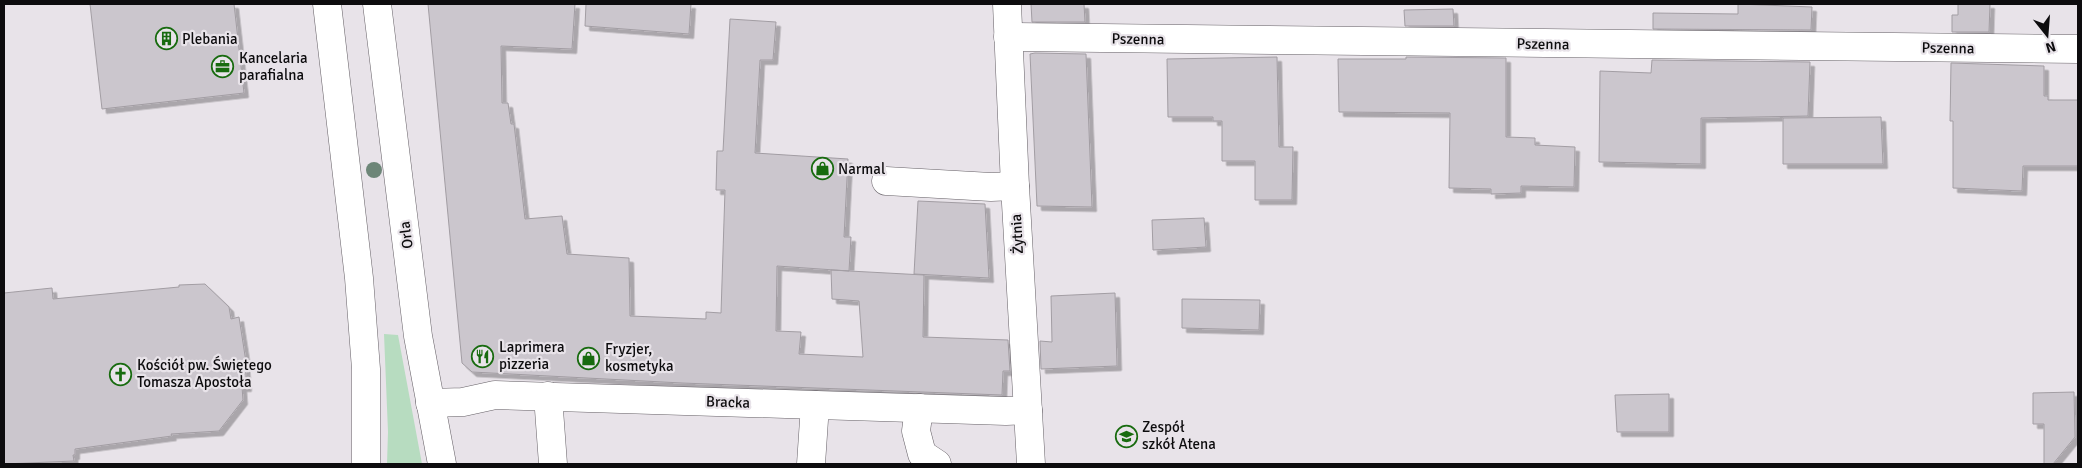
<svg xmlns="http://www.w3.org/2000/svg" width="2082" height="468" font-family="Signika,sans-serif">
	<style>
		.green { fill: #b7dcc0 }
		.building { fill: #cbc6cd; stroke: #a29da3; filter: url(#shadow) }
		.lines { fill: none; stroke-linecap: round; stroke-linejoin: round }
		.minor-casing { stroke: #666167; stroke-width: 29 }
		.minor { stroke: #fff; stroke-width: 28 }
		.tree { fill: #6d8678 }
		.labels { text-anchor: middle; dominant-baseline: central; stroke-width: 4.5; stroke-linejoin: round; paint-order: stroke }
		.poi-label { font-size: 15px; fill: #0d0c0e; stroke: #e8e3e9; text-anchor: start }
		.street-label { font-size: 15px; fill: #0d0c0e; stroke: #e8e3e9 }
	</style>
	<defs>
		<filter id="shadow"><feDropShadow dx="4.5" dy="4.5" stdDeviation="0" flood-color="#0004"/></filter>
	</defs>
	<rect width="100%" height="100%" fill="#e8e3e9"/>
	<polygon class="green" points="384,334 398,335 422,464 387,464 388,432"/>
	<g class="building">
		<polygon points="90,4 234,4 244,93 102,109"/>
		<polygon points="428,4 575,4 572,49 501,46 502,103 508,103 511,124 514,124 525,219 562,216 567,254 629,258 630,316 706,319 706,312 721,313 725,190 716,190 717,151 723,151 730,19 776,22 773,60 760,60 755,153 848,159 844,237 851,237 849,271 777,266 776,331 801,332 799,354 863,357 859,301 832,299 831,270 924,275 923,337 1008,340 1010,371 1003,371 1002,395 682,383 472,372 462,363"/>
		<polygon points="586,4 691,4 689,34 585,26"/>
		<polygon points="1031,4 1084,4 1085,22 1032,22"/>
		<polygon points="1738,4 1812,7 1811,30 1653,29 1653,13 1738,14"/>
		<polygon points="1958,4 1990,4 1989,32 1952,32 1952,15 1958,15"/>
		<polygon points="1453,9 1454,26 1405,26 1404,10"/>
		<polygon points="1035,53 1086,54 1092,207 1037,206 1030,54"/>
		<polygon points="1277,57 1279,147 1293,147 1292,200 1255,200 1255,161 1222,161 1222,121 1213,121 1213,117 1168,117 1167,59"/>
		<polygon points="1406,57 1506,58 1506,137 1535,138 1535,145 1575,147 1574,187 1521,186 1521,193 1491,194 1491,189 1449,188 1450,113 1339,112 1338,59 1406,59"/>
		<polygon points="1652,60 1810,62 1808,116 1701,118 1701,164 1599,162 1600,71 1651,73"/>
		<polygon points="1951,63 2044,66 2044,96 2048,96 2048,100 2078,100 2078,166 2023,166 2022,191 1953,188 1953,121 1950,121"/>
		<polygon points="1881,117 1883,164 1783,164 1783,118"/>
		<polygon points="918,201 985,204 989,278 914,274"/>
		<polygon points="1204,218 1206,247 1153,250 1152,220"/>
		<polygon points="205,284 229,307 231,319 239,317 246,362 245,363 247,387 242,387 243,400 219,431 171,434 172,436 75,449 75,455 73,455 74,461 4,464 4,293 52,288 53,299 179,287 179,285"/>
		<polygon points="1115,293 1117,366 1041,369 1040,341 1052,342 1051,296"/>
		<polygon points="1182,299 1260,300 1259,330 1182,328"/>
		<polygon points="2074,392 2075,437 2053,464 2044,464 2044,424 2033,424 2033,393"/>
		<polygon points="1669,394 1669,432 1617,432 1615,395"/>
	</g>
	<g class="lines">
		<defs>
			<g id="minor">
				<polyline points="327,4 359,278 366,369 366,464"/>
				<polyline points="377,4 418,336 442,464"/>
				<polyline points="1007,4 1015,186 1031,464"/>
				<polyline points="1008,37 2078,49"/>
				<polyline points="886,181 991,187 1015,186"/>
				<polyline points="548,396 553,464"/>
				<polyline points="430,403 463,402 495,395 1006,411 1028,410"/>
				<polyline points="919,408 916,431 922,454 937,464"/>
				<polyline points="811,464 815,405"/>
			</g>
		</defs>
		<use href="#minor" class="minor-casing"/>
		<use href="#minor" class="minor"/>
	</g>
	<circle class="tree" cx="374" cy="170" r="8"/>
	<defs>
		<symbol id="building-ring" viewBox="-11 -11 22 22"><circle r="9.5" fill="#e8e3e9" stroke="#186b0f" stroke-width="1.5"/><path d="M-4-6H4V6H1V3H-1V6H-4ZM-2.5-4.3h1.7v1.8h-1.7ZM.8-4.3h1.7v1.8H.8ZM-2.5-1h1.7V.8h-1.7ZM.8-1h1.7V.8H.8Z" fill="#186b0f"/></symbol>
		<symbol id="office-ring" viewBox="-11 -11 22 22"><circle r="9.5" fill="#e8e3e9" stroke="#186b0f" stroke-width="1.5"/><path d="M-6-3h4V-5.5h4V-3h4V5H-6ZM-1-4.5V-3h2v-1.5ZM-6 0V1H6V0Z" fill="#186b0f"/></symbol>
		<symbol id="shop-ring" viewBox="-11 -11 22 22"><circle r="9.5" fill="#e8e3e9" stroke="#186b0f" stroke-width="1.5"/><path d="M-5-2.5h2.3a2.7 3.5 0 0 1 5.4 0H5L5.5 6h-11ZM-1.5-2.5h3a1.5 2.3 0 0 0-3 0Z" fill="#186b0f"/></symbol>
		<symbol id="restaurant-ring" viewBox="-11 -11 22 22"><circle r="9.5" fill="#e8e3e9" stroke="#186b0f" stroke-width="1.5"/><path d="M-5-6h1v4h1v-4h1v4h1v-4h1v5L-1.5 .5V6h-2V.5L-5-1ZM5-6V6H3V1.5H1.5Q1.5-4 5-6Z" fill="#186b0f"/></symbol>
		<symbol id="church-ring" viewBox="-11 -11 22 22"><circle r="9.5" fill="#e8e3e9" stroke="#186b0f" stroke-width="1.5"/><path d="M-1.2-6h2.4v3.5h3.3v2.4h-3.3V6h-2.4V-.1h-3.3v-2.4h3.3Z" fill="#186b0f"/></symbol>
		<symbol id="school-ring" viewBox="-11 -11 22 22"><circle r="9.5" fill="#e8e3e9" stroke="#186b0f" stroke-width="1.5"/><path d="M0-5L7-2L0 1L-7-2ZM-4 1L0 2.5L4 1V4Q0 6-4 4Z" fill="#186b0f"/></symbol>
	</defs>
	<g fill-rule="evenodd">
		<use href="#building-ring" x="154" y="26" width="25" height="25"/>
		<use href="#office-ring" x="210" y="54" width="25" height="25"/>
		<use href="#shop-ring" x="810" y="156" width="25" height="25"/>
		<use href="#restaurant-ring" x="470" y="344" width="25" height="25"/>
		<use href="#shop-ring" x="576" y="346" width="25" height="25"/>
		<use href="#church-ring" x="108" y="362" width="25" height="25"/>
		<use href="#school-ring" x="1114" y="424" width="25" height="25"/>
	</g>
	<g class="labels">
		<g class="poi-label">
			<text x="182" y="39">Plebania</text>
			<text x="239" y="58">Kancelaria<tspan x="239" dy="17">parafialna</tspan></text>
			<text x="838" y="169">Narmal</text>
			<text x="499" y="347">Laprimera<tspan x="499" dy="17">pizzeria</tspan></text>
			<text x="605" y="349">Fryzjer,<tspan x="605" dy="17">kosmetyka</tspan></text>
			<text x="137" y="365">Kościół pw. Świętego<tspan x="137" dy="17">Tomasza Apostoła</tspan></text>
			<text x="1142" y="427">Zespół<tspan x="1142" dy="17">szkół Atena</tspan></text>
		</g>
		<g class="street-label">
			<text transform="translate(1138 39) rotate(1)">Pszenna</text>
			<text transform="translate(1543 44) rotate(1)">Pszenna</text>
			<text transform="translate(1948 48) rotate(1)">Pszenna</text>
			<text transform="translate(1017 234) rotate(-93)">Żytnia</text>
			<text transform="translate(406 235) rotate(-97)">Orla</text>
			<text transform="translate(728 402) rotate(2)">Bracka</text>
		</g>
	</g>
	<rect width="2082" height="468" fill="none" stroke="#0d0c0e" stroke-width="10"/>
	<g transform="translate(2047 35) rotate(163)" stroke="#e8e3e9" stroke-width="4" paint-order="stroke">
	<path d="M0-4L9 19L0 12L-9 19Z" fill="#0d0c0e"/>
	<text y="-8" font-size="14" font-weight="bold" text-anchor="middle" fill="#0d0c0e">N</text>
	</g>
</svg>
